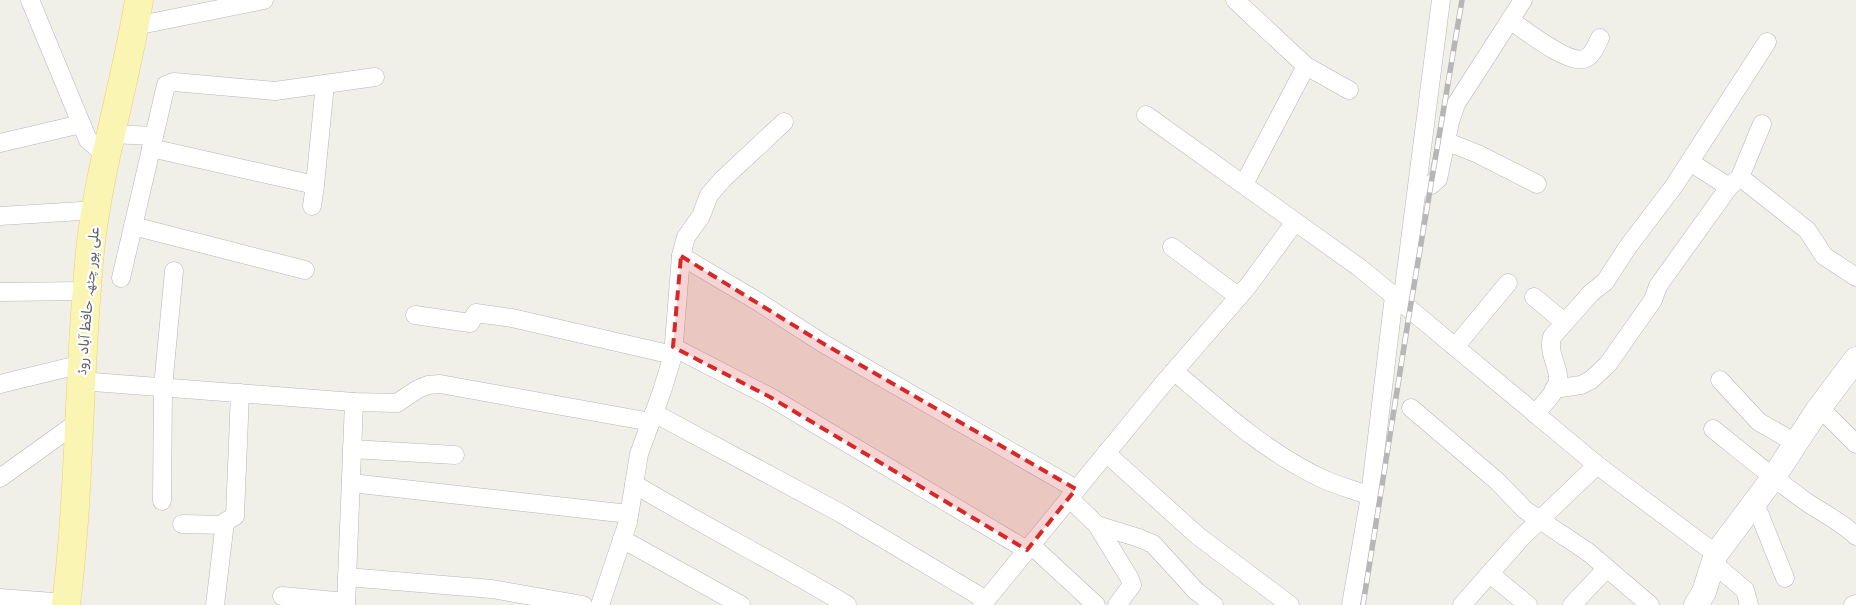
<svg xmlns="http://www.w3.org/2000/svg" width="1856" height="605" font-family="Rubik,'Noto Naskh Arabic',sans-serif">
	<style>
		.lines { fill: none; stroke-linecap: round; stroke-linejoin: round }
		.street-casing { stroke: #b5b7bb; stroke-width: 19 }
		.secondary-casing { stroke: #b6b9be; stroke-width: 25 }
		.primary-casing { stroke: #ead167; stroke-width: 29 }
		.street { stroke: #fff; stroke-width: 18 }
		.secondary { stroke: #fff; stroke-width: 24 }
		.primary { stroke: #fbf5b3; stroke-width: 28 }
		.rail-casing { stroke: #b6b6b7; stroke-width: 5.5 }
		.rail { stroke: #fff; stroke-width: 4; stroke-dasharray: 11; stroke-linecap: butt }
		.marked { fill: #d62828; fill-opacity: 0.2; stroke: #d62828; stroke-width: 4; stroke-dasharray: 10 6; stroke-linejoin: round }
		.labels { text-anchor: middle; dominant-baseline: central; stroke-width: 4.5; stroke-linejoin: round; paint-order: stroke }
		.street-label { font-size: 14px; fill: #5f6267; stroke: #fff }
	</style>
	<rect width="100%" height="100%" fill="#f0efe8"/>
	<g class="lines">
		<defs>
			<g id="street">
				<polyline points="30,0 88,140 106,155"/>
				<polyline points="1235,0 1306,66 1349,90"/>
				<path d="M1510,20C1525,30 1567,64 1584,59C1593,56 1596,45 1600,38"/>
				<polyline points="135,26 264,0"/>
				<polyline points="1146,115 1360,268 1394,296"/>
				<polyline points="110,134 154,136"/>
				<polyline points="1445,141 1478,154 1537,184"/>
				<polyline points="0,143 81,124"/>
				<polyline points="151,148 315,185"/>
				<polyline points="1690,162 1729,187"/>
				<polyline points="1740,177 1807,230 1824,256 1856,277"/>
				<polyline points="1244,184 1306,66"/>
				<polyline points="1417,190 1431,185 1438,179 1450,122 1456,104 1523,0"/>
				<polyline points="312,206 315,185 325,84"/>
				<polyline points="0,216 97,210"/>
				<polyline points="133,226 305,270"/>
				<polyline points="1172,247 1239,297"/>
				<polyline points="681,256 757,301 824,344 1076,489"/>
				<polyline points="121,278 166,85 174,82 275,91 375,77"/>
				<polyline points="0,292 87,291"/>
				<polyline points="1534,297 1564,322"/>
				<polyline points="1402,303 1441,0"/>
				<polyline points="415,315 470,323 476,313 512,318 673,355"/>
				<polyline points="673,347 770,397 1027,550"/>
				<polyline points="1455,347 1508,283"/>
				<path d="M1174,371C1221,411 1267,453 1323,479C1338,486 1355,490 1370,496"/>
				<polyline points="1720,380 1759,422 1796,443"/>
				<polyline points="80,381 354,402 397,403 418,389 428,385 440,384 651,422"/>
				<polyline points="0,384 82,364"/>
				<polyline points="1554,389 1581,385 1591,380 1608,364 1653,300 1658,286 1729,187 1740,177 1762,124"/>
				<polyline points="1819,407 1856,444"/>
				<polyline points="1411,408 1497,481 1525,510 1588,552 1650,605"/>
				<polyline points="654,413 842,514 986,600"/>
				<path d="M1535,414C1542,405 1554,395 1557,384C1562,369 1547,356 1552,337L1591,293L1605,282L1627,248L1674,186L1767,42"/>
				<path d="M1713,429C1743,453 1773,478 1805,501C1821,512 1843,523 1856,536"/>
				<polyline points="352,449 455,455"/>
				<polyline points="1106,453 1198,536 1290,605"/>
				<polyline points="0,478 78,422"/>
				<polyline points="351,483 629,514"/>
				<path d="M634,484C704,526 777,563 847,605"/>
				<polyline points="1069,498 1097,525 1130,579 1132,585 1117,605"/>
				<polyline points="162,501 163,387 174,271"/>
				<polyline points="1755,503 1785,578"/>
				<polyline points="182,524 225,525"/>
				<polyline points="1097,525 1139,538 1153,544 1196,591 1214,605"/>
				<polyline points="622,539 741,605"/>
				<polyline points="1031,545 1096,605"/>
				<polyline points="1714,564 1745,590 1749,605"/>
				<polyline points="1490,574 1528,605"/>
				<polyline points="347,577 492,589 583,605"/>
				<polyline points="282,596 346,602"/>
				<polyline points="0,598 66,603"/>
				<polyline points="215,605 225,522 235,516 240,393"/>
				<polyline points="346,605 354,402"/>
				<polyline points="600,605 628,522 639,454 662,391 673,355 681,256 686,237 701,216 709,195 723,179 784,122"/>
				<polyline points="982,605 1163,384 1248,286 1295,222"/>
				<polyline points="1351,605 1370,496 1394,296 1597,465 1716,554"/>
				<polyline points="1462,605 1521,538 1597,465"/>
				<polyline points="1572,605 1607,568"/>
				<polyline points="1853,605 1856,604"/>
			</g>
			<polyline id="secondary" points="1696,605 1704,592 1716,554 1773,478 1817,411 1856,359"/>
			<path id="primary" d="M66,605C81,485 78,362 91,242C101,160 126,81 139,0"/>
		</defs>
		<use href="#street" class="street-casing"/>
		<use href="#secondary" class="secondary-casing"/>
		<use href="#primary" class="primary-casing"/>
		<use href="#street" class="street"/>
		<use href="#secondary" class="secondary"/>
		<use href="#primary" class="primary"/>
		<defs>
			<polyline id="rail" points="1363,605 1410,309 1462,0"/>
		</defs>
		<use href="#rail" class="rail-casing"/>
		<use href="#rail" class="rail"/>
	</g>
	<path class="marked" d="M681,256L824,344L1076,489L1027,550L770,397L673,347Z"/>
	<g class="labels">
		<g class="street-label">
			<text transform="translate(88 301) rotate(-85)">علی پور چٹھہ حافظ آباد روڈ</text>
		</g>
	</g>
</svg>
